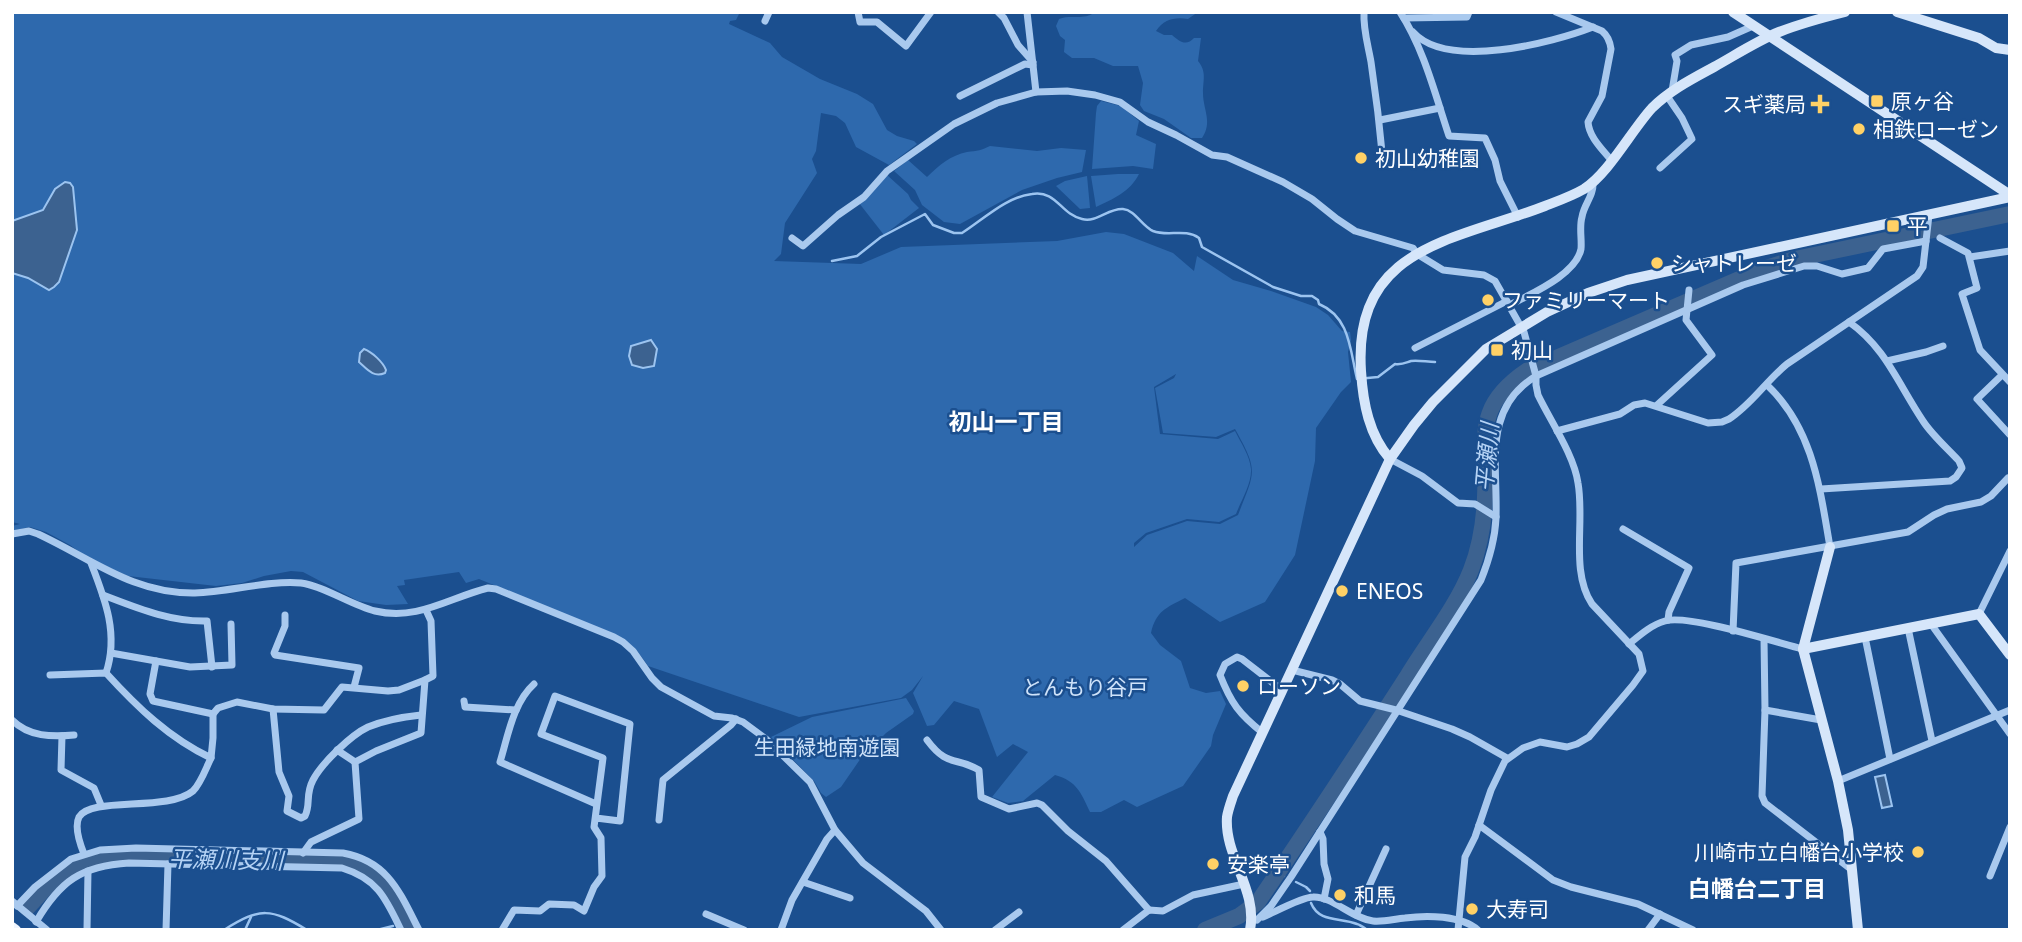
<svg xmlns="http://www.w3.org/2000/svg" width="2022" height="942" font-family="'Noto Sans','Noto Sans JP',sans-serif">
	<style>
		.green { fill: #2e69ad; fill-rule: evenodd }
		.water { fill: #3c6290; stroke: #9cc4f0; stroke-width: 2 }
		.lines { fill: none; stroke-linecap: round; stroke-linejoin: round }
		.stream { stroke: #9cc4f0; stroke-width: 2.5 }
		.river { stroke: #3c6290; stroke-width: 16 }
		.street { stroke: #a9c9ee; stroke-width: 7 }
		.secondary { stroke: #d6e6fa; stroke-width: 10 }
		.primary { stroke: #f0f6ff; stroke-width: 10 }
		.poi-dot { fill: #ffd166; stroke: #1b4f8f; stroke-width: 2.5 }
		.labels { text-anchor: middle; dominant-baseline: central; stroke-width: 5; stroke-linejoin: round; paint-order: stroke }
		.poi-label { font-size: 21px; fill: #fff; stroke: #1b4f8f; text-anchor: start }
		.park-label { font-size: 21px; fill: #cfe3fa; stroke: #1b4f8f }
		.neighbourhood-label { font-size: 23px; font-weight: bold; fill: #fff; stroke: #1b4f8f }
		.water-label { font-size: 23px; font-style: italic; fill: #b5d3f5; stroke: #1b4f8f }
	</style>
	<rect width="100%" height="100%" fill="#1b4f8f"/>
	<g class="green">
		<path d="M12,12H740L736,20L730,21L729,24L770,43L782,57L820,79L857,94L873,104L887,130L897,136L914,141L917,144L889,165L856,147L845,123L836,116L821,113L816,151L812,159L817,173L785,223L781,254L774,261L861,264L901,247L1057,241L1106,232L1124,234L1173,253L1194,271L1197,256L1233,280L1271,291L1316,307L1328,315L1342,331L1350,332L1351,340L1348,352L1351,382L1341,392L1316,428L1315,461L1295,555L1265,602L1220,622L1185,598C1166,608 1156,611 1151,633L1160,645L1181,661L1190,688L1206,693L1220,691L1226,704L1213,735L1211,746L1183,786L1137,807L1124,800L1101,812H1090C1081,793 1077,781 1055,775L1023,801L1008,803L992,797L1028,752L1013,744L997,757L979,709L954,701L934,725L927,726L913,693L923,676L912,690L901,698L799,717L648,666C640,653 630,642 616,635L479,579L466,583L459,572L404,580L405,585L397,586L408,604L386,605L358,601L303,572L291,571L264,576L242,583L216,586L128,576L89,559L70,545L46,532L30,527L12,531V526L20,524L12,522ZM1176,374L1174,378L1155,388L1163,433L1216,437L1235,429C1259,472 1255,471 1238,515L1220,524L1187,521L1147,535L1134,547V543L1146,533L1187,519L1219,522L1236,514C1241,501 1252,483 1251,469C1250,456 1241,443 1235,431L1218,439L1160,434L1154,387Z"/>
		<path d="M1095,12H1198L1188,19C1175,17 1164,19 1156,31L1164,35H1172C1179,41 1186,47 1194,38H1201L1198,61C1207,72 1203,80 1203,93C1203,110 1213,122 1202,138H1191L1164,119L1144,111L1140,105L1143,83L1138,66H1113L1094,58H1072L1064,52L1065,40L1060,36L1056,26L1059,19C1071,14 1084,21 1095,12Z"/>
		<polygon points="1101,101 1121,106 1139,121 1136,135 1156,144 1153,169 1133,166 1092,169 1096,113 1097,106"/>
		<path d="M990,146L1037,151L1061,148L1086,150L1082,172L1057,178L1022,190L960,224L944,222L922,205L915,190L894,171L908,160L927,177C938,166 951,155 967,152C977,151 982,150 990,146Z"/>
		<path d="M1118,174H1139C1130,192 1113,199 1096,207L1091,176Z"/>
		<polygon points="887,175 908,194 911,200 919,208 884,235 859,203"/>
		<polygon points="1087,176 1090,208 1080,209 1056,186 1065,181"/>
		<polygon points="906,698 914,711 913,714 886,733 861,758 841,787 826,797 821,793 814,781 771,737 812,717"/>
	</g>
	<g class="water">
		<polygon points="65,182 70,183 73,187 77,230 59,282 54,287 49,290 28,278 12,273 12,221 43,210 55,189"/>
		<polygon points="651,340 657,349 654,366 643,368 632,365 629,356 631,346"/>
		<path d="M364,349C372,352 383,362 386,370L385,373C373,378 367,369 359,362L360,353Z"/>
		<polygon points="1885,775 1892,806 1882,808 1875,777"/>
	</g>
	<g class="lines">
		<g class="stream">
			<path d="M832,261L857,256L881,237L925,214L933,225L954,233H962C984,219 1006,197 1032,194C1057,190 1060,214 1082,219C1097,223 1108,208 1123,209C1135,210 1142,226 1153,231C1168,237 1185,228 1199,238L1202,247L1273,287L1301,296H1312L1318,300L1319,304C1350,317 1350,350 1357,379L1378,377L1395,364C1402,365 1405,363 1411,361C1419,360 1427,362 1435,362"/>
			<polyline points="1278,873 1284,876"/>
			<polyline points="1296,882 1306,887 1310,891"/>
			<path d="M1311,903C1319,923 1340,917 1357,924C1358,924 1367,929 1367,930"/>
			<polyline points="403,923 404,923"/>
			<path d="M224,930C260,907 271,908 307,930"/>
			<polyline points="245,930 251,917"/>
			<polyline points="377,930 393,926"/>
		</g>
		<g class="river">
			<path d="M27,908C40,895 53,877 71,869C112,849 179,857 225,858C261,859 297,860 332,860C340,862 348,862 355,864C384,876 394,904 407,930"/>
			<path d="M1205,930L1239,916L1258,902C1309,827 1359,751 1408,675C1428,642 1457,606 1471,570C1480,547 1484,521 1485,497C1488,439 1471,408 1528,370L1760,270L1795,259L2010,214"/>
		</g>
		<g class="street">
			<polyline points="858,12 860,22 877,22 906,46 931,12"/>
			<polyline points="998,12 1004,18 1018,45 1033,62"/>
			<polyline points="1027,12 1036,92"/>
			<path d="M1364,12C1363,29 1368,45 1371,62C1376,95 1380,128 1383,162"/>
			<path d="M1400,12C1424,49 1435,94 1449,136L1485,138L1495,160L1500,181L1518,217"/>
			<path d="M1556,12L1602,31C1608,36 1610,41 1611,49L1602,96L1588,122C1589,137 1602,149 1611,160"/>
			<polyline points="1404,18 1467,17 1469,12"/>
			<polyline points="765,21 769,12"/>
			<path d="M1413,32C1447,70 1552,43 1593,27"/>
			<polyline points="1672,91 1677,61 1675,55 1691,45 1728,37 1753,26"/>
			<polyline points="960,96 1025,64 1033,65"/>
			<polyline points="1380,120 1440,108"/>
			<polyline points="1660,168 1692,139 1682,118 1667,96"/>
			<path d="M792,238L803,246L838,215L864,197L887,171L954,124L997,103L1036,92L1067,91L1095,95L1120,102L1148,122L1176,135L1212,155L1227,157L1283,182L1312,199L1337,219L1355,231L1413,248L1417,254L1443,270L1484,275L1495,281L1524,332L1536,376V385L1538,395C1551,422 1574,455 1578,483C1585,522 1570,571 1592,604L1639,654L1643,671L1633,685L1589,737L1577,744L1567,747L1540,742L1523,748L1505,761L1491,790L1475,837L1465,857L1458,930"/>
			<polyline points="1940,238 1968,253 1977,288 1962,294 1980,350 2010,382"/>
			<polyline points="1970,257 2010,251"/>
			<path d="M1510,305C1530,294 1576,275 1581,249C1582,239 1579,227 1582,217C1584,204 1594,196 1593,182"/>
			<polyline points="1415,348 1507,301"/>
			<polyline points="1887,361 1926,352 1943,346"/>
			<polyline points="2002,375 1977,399 2010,435"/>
			<path d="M1767,385C1813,428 1820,489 1830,547"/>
			<polyline points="1657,405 1712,355 1686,320 1689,290"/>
			<path d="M1557,431L1620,414L1634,405L1645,403L1708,423L1722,422L1729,419C1752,404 1766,381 1787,364L1917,276L1923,267L1929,215"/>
			<polyline points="1390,459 1422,476 1458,503 1475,504 1496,517"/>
			<path d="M1821,489L1950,481L1956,477L1962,468L1959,461C1947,448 1932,435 1923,421C1898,384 1886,348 1849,322"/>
			<polyline points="1623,529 1689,568 1669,612 1668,620"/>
			<path d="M12,534L29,531L38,534C92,559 133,594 195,593C229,592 269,580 301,583C324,586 351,605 375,611C418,621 448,598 488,588L496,589L614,637L623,642L633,651L652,678L661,687L714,716L732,718L743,722L766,739L810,782L835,830L863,863L926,911L941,930"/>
			<path d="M91,563C105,599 119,634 106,673"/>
			<path d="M103,595C137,608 170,622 207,621L212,667"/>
			<polyline points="1979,614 2010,551"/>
			<polyline points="285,615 285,626 274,653 275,655 359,668 354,687"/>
			<polyline points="1931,624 2010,734"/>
			<polyline points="1908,628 1932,741"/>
			<polyline points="1733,631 1736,563 1908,532 1934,515 1947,509 1981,502 1991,496 2008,478 2010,480"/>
			<polyline points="1865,637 1890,759"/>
			<polyline points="1764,639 1765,710 1762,796 1765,803 1852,870"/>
			<path d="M1629,644C1640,635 1651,625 1665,621C1688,614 1775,642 1803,649"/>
			<polyline points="111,653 190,667 232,665 231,624"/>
			<polyline points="156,661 150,694 153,701 213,714 218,708 237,702 273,709 324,710 342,687 388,691 399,690 425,680"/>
			<polyline points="1292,670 1332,680 1340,684 1360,701 1396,710 1452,729 1470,737 1507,758"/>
			<path d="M50,675L106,673C137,707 169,738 211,758L213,738V714"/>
			<path d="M534,684C513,703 508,736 500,762L596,804"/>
			<polyline points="464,701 465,707 516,710"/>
			<path d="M273,709L279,772L289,796L287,811L301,818L305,816C311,804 305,795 313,780C322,763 351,735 368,727C385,720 402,717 421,715"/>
			<polyline points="1765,710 1821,720"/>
			<path d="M12,720C29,737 52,737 74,735"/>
			<path d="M1263,733C1239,714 1231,703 1220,675L1225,664L1237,657L1242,659L1282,690"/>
			<polyline points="62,736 61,770 94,788 101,805"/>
			<path d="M927,740C948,768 955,756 979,770L981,797L1009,809L1037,803L1042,805L1068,831L1106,861L1149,910"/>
			<polyline points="337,750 355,762"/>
			<polyline points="1838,781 2010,710"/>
			<polyline points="659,820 663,780 731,725 736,719"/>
			<polyline points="1479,825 1553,880 1571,887 1638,904 1693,930"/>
			<polyline points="1320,832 1323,839 1324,864 1328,879 1324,899"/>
			<polyline points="303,853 311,842 359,819 355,762 376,751 421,733 425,680 433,676 431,621 426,610"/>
			<path d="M84,854C80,844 74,827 79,817C91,796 168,812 193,791C201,783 206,768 211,758"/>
			<polyline points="1990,876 2010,827"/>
			<polyline points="803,882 850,898"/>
			<polyline points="12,901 47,930"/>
			<path d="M17,906L35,887L71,859L100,850L136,848L343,853C388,861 400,893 419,930"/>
			<polyline points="706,914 744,930"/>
			<polyline points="1356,915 1386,849"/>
			<path d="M1263,917C1275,912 1302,897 1313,897C1332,896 1353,919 1373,921C1384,922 1394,919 1405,918C1426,915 1461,915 1478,930"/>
			<path d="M1257,920L1271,906L1291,877L1481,580C1489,560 1495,540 1496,518C1498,464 1482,409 1536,376L1743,285L1804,266H1817L1842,274L1868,268L1883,249L1926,241"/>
			<path d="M36,922C60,881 81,866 129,863L342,868C378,879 386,899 401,930"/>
			<polyline points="87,929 88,871"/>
			<polyline points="166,930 168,864"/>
			<polyline points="502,930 514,910 540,911 549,904 574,905 584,911 594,887 602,876 601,838 594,827 603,758 541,734 555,696 630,724 620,821 596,818"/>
			<polyline points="781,930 792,900 827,839 835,830"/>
			<polyline points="995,930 1019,912"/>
			<polyline points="1123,930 1149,910 1163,911 1193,895 1244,884"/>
			<polyline points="1648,930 1660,914"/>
		</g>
		<g class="secondary">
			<polyline points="1733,12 2010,195"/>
			<polyline points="1897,12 1979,38 1996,48 2010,50"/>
			<path d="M1390,459C1369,435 1363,403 1361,371C1353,246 1454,241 1545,206C1558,201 1572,196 1584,189C1609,173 1631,131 1652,108C1670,90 1692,79 1714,67C1734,56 1757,41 1779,32C1797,25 1825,17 1845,12"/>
			<polyline points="1830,547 1803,649 1838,781 1848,830 1858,930"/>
			<polyline points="1803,649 1979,614 2010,655"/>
			<path d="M1250,930C1258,890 1224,856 1227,817C1228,810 1231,802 1233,796L1390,459L1414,425L1433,402L1486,349L1547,312L1588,293L1627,280L2010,197"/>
		</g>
		<polyline class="primary" points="12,927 16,930"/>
	</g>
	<g class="poi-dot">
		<rect x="1870" y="94" width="14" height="14" rx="3.5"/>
		<path d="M1816.5 93.5h7v7h7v7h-7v7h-7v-7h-7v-7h7z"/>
		<circle cx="1859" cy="129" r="7"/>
		<circle cx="1361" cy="158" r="7"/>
		<rect x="1886" y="219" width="14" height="14" rx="3.5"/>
		<circle cx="1657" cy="263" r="7"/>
		<circle cx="1488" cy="300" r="7"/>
		<rect x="1490" y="343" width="14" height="14" rx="3.5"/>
		<circle cx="1342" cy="591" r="7"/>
		<circle cx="1243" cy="686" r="7"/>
		<circle cx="1918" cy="852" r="7"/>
		<circle cx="1213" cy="864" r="7"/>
		<circle cx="1340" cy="895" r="7"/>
		<circle cx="1472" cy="909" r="7"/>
	</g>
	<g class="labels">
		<g class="poi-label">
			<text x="1891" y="101">原ヶ谷</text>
			<text x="1806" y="104" text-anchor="end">スギ薬局</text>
			<text x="1873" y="129">相鉄ローゼン</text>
			<text x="1375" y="158">初山幼稚園</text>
			<text x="1907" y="226">平</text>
			<text x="1671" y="263">シャトレーゼ</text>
			<text x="1502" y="300">ファミリーマート</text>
			<text x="1511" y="350">初山</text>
			<text x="1356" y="591">ENEOS</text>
			<text x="1257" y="686">ローソン</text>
			<text x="1904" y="852" text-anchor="end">川崎市立白幡台小学校</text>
			<text x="1227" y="864">安楽亭</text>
			<text x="1354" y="895">和馬</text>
			<text x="1486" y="909">大寿司</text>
		</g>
		<g class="park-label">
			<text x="1085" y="687">とんもり谷戸</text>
			<text x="827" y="747">生田緑地南遊園</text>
		</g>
		<g class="neighbourhood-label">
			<text x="1006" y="421">初山一丁目</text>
			<text x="1757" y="888">白幡台二丁目</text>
		</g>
		<g class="water-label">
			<text transform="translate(1486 457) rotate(-85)">平瀬川</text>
			<text transform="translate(226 859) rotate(1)">平瀬川支川</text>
		</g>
	</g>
	<rect width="2022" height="942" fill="none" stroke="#ffffff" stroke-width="28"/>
</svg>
